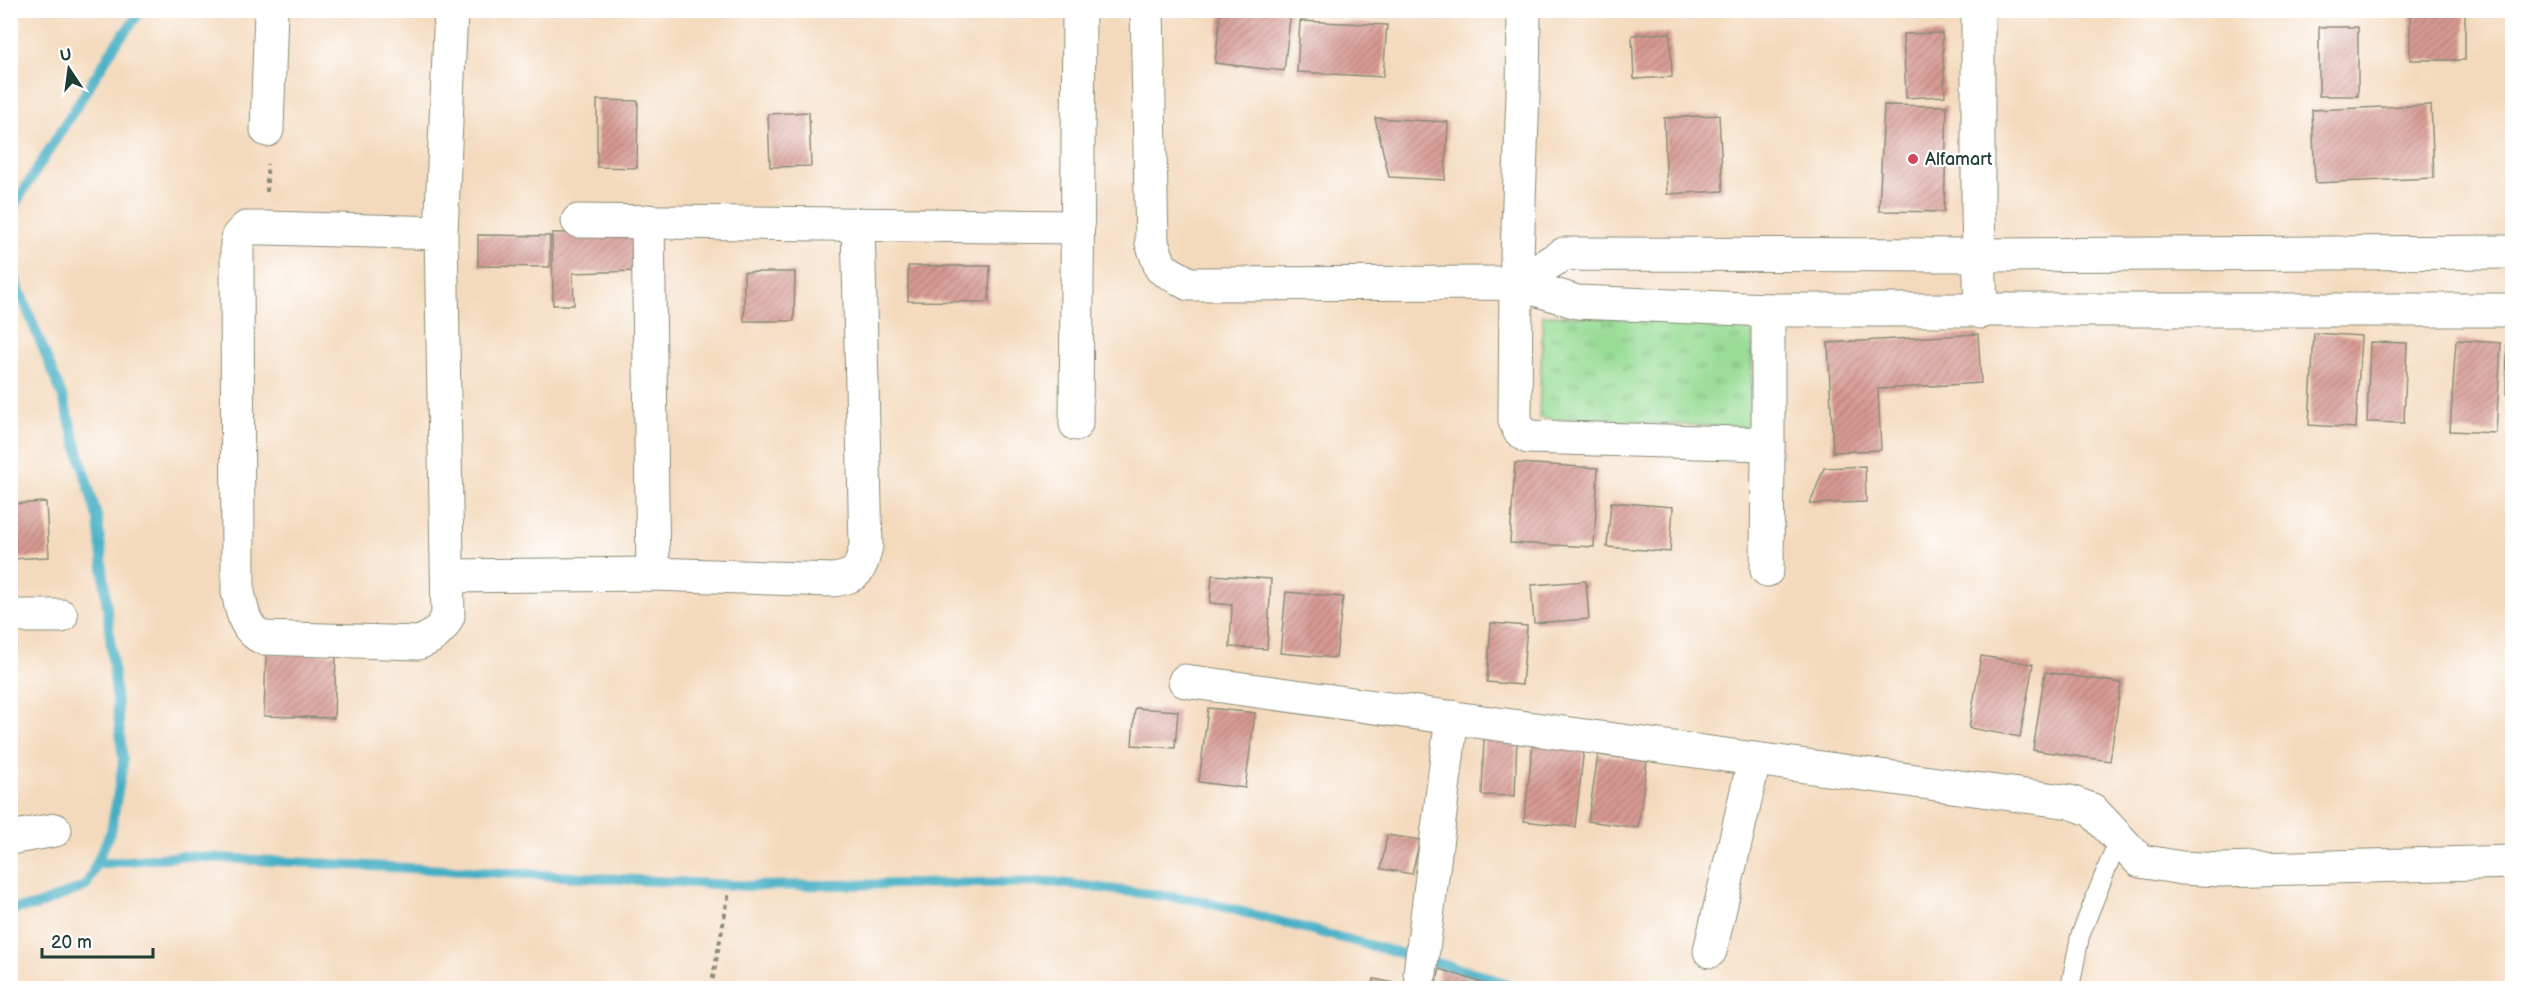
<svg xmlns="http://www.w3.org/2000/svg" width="2523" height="999" font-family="'Balsamiq Sans',sans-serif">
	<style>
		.park { fill: url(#park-tufts); stroke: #5c8c64; stroke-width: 1.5 }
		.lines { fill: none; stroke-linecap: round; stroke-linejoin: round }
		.stream { stroke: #45afc4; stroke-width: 10 }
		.building { fill: url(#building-hatch) }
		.service-casing { stroke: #8a8c78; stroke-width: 20 }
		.minor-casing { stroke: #8a8c78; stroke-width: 35 }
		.path { stroke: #8a8c78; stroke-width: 4; stroke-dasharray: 4.5 4.5; stroke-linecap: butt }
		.service { stroke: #fff; stroke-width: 18 }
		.minor { stroke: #fff; stroke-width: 33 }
		.poi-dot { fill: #d1495b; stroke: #fff; stroke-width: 2 }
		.labels { text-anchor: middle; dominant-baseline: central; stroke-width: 4.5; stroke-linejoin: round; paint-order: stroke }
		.poi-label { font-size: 18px; fill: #1f3d34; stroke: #fff; text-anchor: start }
	</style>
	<defs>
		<pattern id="park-tufts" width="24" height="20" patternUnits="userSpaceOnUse" patternTransform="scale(1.5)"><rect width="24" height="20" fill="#98dc95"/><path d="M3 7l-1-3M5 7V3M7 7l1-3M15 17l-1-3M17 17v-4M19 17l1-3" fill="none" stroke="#7bb47a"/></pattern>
		<pattern id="building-hatch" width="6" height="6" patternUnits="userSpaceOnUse" patternTransform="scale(1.5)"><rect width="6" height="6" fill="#d79992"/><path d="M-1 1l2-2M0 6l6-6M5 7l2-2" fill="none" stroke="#ae7e78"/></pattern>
	</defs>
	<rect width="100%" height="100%" fill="#fff"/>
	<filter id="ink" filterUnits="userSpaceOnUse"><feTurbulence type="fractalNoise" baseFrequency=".0167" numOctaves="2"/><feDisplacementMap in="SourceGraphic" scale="12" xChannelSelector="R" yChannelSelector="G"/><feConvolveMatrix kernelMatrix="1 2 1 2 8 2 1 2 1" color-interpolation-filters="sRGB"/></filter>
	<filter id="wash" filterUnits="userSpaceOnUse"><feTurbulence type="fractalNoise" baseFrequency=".008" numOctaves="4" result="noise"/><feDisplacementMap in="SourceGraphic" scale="24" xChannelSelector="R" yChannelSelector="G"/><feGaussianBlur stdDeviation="1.35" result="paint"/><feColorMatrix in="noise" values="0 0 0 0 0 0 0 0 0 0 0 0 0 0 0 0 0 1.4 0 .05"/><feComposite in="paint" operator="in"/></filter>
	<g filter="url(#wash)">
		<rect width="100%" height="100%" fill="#f4dabd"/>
		<polygon class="park" points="1543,315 1753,323 1751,428 1539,418"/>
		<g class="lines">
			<g class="stream">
				<polyline points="10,212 117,42 142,10"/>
				<polyline points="10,267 63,398 98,520 123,763 111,831 86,886 35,906 10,909"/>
				<polyline points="96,864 182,856 751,886 1053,882 1197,900 1483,975 1514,988"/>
			</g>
		</g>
		<g id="blocks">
			<g class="building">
				<polygon points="1221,10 1291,10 1284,71 1215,63"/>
				<polygon points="2465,14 2465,60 2410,60 2410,15"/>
				<polygon points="1300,21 1387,25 1383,77 1297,72"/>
				<rect x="2319" y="27" width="39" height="69"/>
				<polygon points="1670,33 1672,77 1634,79 1632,35"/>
				<polygon points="1942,33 1945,96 1906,98 1903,34"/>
				<polygon points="597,100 638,101 637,168 597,167"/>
				<polygon points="1884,105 1947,106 1944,212 1879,211"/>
				<polygon points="2431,105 2434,178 2315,183 2312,110"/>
				<polygon points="809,112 811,166 770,167 768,114"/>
				<polygon points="1719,115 1723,191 1667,194 1664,118"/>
				<polygon points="1375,118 1448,122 1445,180 1389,177"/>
				<polygon points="637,232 637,271 573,273 574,305 553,305 552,233"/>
				<polygon points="478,235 550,236 550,267 478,266"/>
				<polygon points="908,266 990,266 989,302 908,301"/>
				<polygon points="744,272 795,272 794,321 744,321"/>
				<polygon points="2314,333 2361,336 2356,428 2309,425"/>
				<polygon points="1978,334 1981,383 1878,389 1881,450 1833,452 1828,343"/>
				<polygon points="2456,340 2501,343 2496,433 2450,431"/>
				<polygon points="2507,340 2512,340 2512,394 2506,394"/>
				<polygon points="2370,342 2407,343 2404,423 2367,422"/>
				<polygon points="1515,463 1598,468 1594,547 1510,543"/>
				<polygon points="1865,466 1866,502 1810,504 1824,468"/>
				<polygon points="46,502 49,557 10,559 10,504"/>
				<polygon points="1611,502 1673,507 1670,552 1607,547"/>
				<polygon points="1212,575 1271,579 1267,649 1230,647 1232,605 1210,603"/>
				<polygon points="1586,581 1589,619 1534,623 1531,585"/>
				<polygon points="1286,592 1343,597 1336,658 1280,653"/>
				<polygon points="1491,623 1527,626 1522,685 1487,682"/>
				<polygon points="266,653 336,654 334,718 264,716"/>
				<polygon points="1981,656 2033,664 2020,737 1969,728"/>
				<polygon points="2045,672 2121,683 2110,761 2033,750"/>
				<polygon points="1135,708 1178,711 1175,748 1132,745"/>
				<polygon points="1208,708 1255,713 1245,788 1199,782"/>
				<polygon points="1484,735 1517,736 1515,796 1482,795"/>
				<polygon points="1533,742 1584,748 1575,827 1524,821"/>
				<polygon points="1598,755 1647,761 1638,828 1588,821"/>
				<polygon points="1387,835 1420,840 1412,874 1381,869"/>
				<polygon points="1440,969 1498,988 1435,988"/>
				<polygon points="1374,979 1404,985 1404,988 1372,988"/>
			</g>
		</g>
	</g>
	<g filter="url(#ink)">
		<use href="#blocks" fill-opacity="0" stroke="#8a8c78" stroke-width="1.5"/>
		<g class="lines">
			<defs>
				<polyline id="service" points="2070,988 2080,936 2118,840"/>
				<g id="minor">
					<polyline points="1147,10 1152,243 1161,268 1189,284 1516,283 1577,302 1768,310 2512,310"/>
					<polyline points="1524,10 1523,94 1516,283 1515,421 1519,430 1528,437 1768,444 1768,310"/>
					<polyline points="1978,10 1978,212 1981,312"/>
					<polyline points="267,130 271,10"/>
					<polyline points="578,221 1078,227"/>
					<polyline points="648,221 653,574"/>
					<path d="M441,233L267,228H246L239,235L237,243L238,592C242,610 244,630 263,638L418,643C433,638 441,631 448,616L441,233L451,10"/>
					<polyline points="1516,283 1564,254 1979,255 2512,252"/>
					<polyline points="1076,424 1079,10"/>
					<polyline points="1767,570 1768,444"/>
					<path d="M448,576L653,574L833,580C859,576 860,570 866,546L858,226"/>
					<polyline points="10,616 61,616"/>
					<path d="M1185,681C1480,720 1775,764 2070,802L2092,810L2140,861L2182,868L2221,870L2512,862"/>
					<polyline points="10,838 55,830"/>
					<polyline points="1710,951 1754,761"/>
					<polyline points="1420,973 1452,717"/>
				</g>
			</defs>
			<use href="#service" class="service-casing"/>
			<use href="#minor" class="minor-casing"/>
			<g class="path">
				<polyline points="267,192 267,164"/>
				<polyline points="711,988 729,892"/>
			</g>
			<use href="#service" class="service"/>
			<use href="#minor" class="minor"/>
		</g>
	</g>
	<circle class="poi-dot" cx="1913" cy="159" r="6"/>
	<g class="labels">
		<g class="poi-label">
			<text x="1925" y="159">Alfamart</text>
		</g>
	</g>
	<rect width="2523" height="999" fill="none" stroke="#fff" stroke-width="36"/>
	<g transform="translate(69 69) rotate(347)" stroke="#ffffff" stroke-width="4.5" paint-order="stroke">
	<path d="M0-4.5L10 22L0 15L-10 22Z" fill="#1f3d34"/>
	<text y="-9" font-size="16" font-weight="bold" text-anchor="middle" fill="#1f3d34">U</text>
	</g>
	<path d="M42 948v9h111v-9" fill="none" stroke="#1f3d34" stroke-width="3"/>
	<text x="51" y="948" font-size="18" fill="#1f3d34" stroke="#ffffff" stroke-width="4.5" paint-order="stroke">20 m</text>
</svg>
